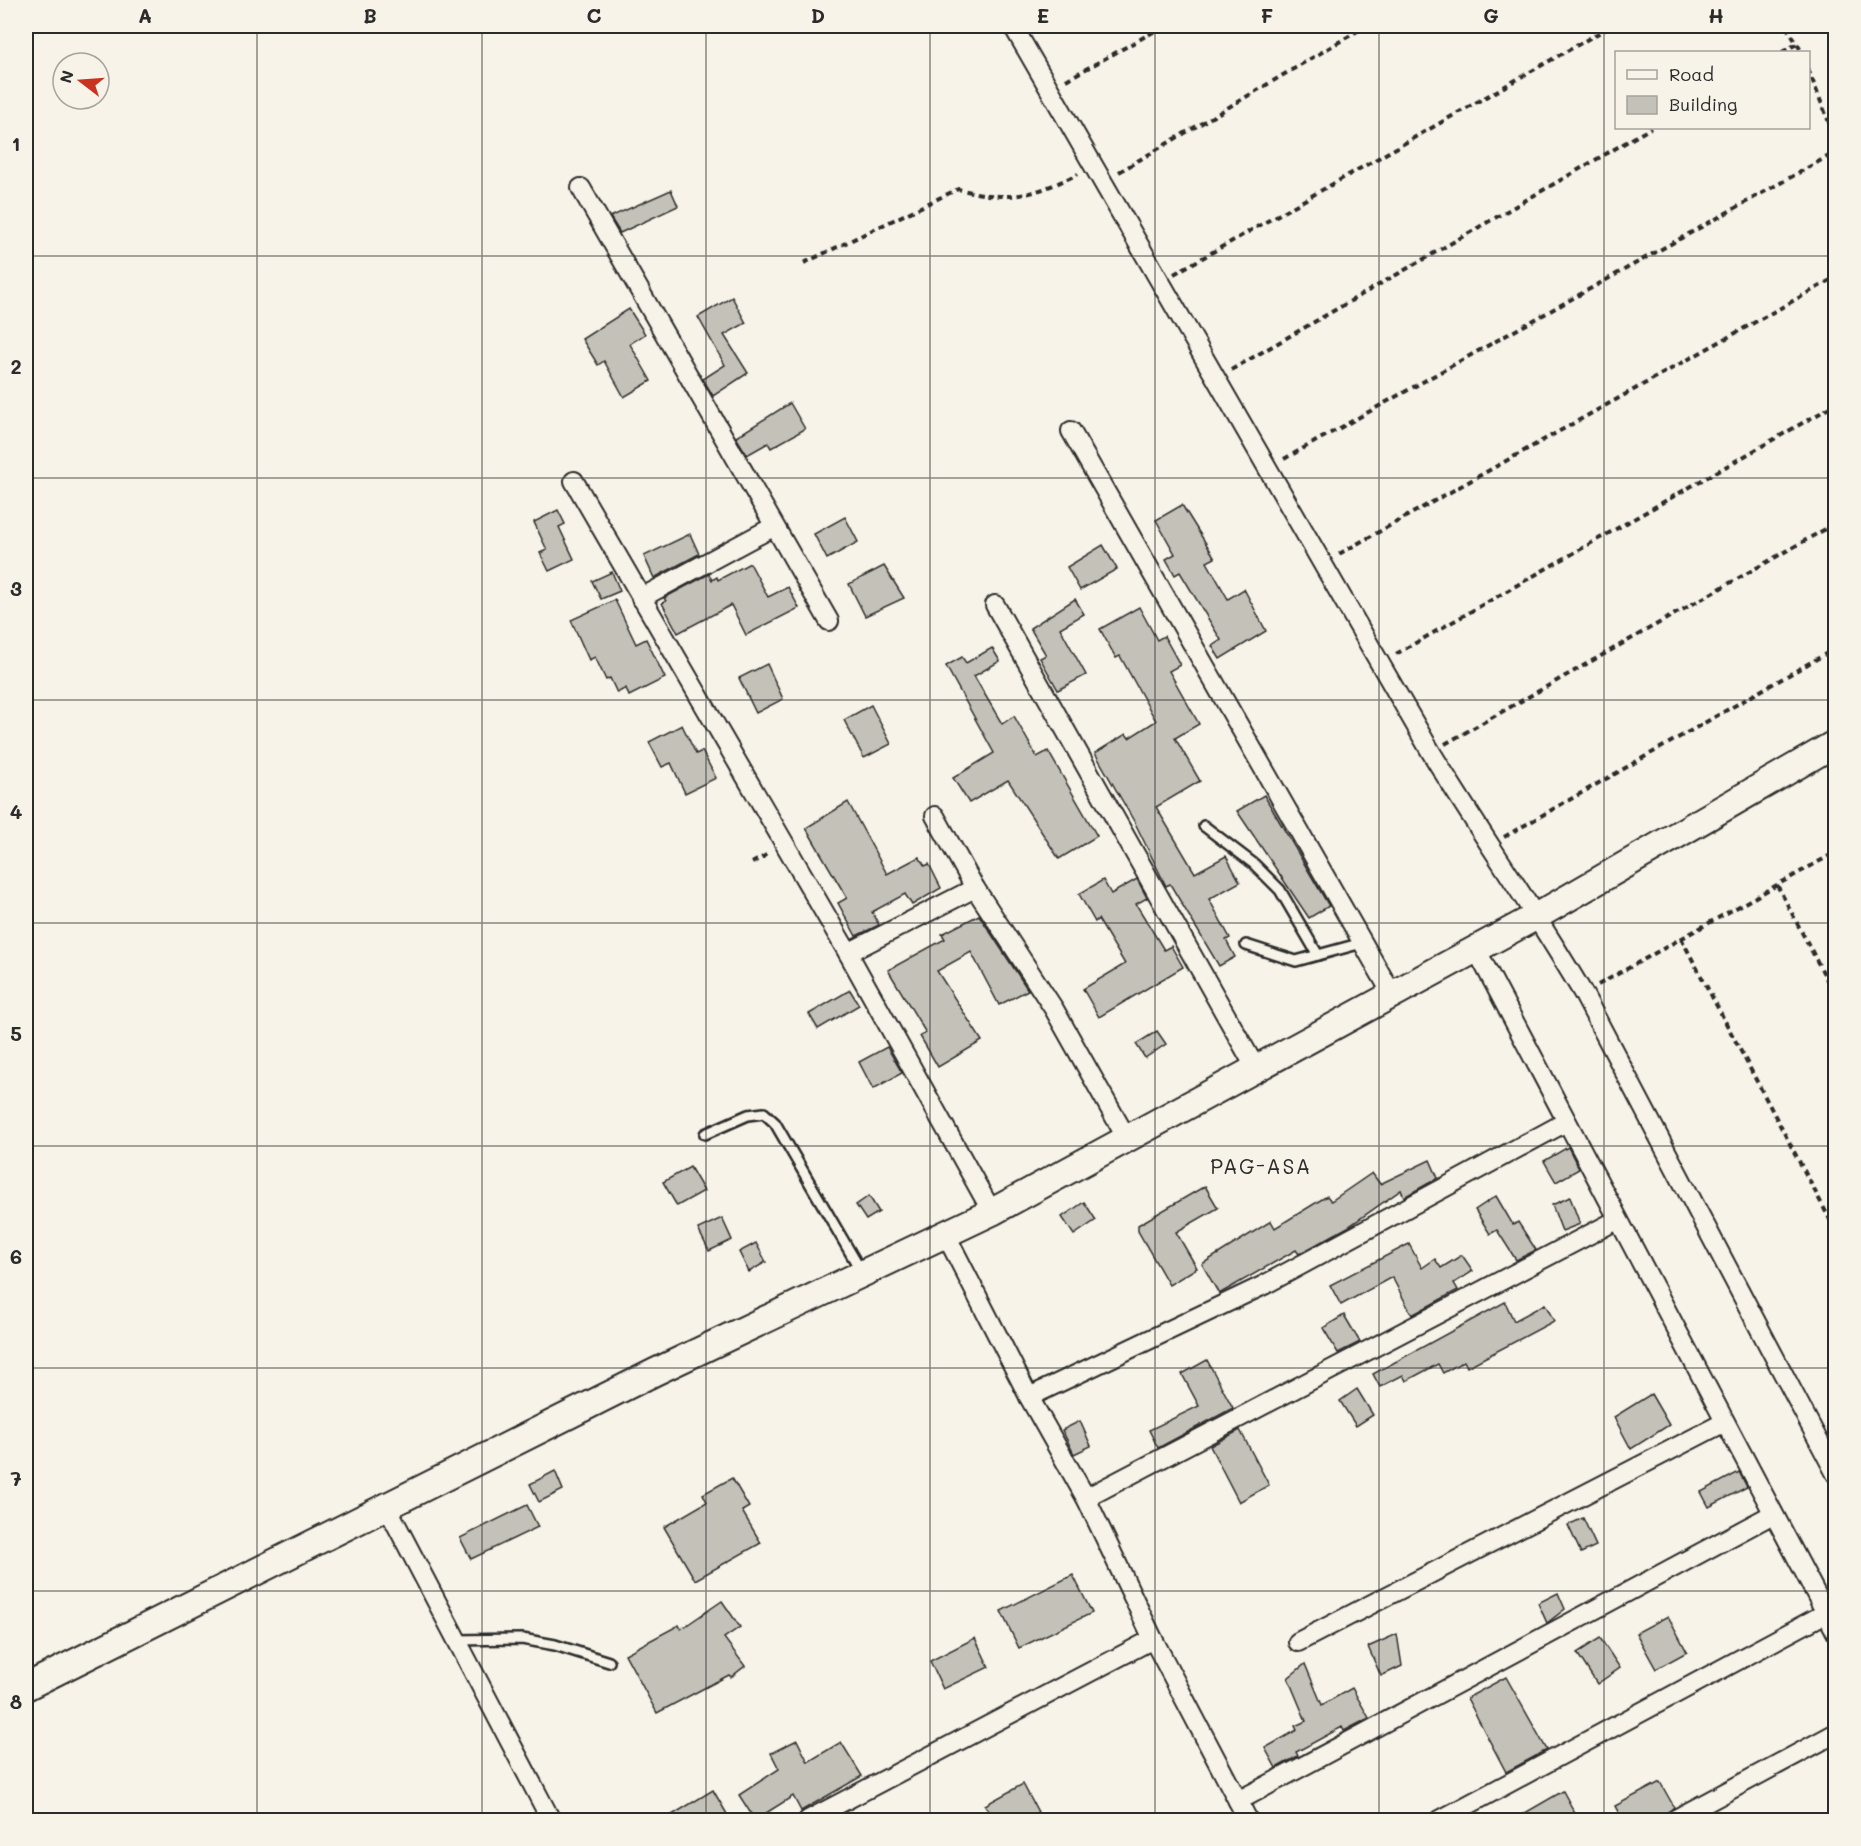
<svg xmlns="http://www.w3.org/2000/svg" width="1861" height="1846" font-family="Mali,sans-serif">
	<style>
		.building { fill: #c4c1b9; stroke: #2b2b2b; stroke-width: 1.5 }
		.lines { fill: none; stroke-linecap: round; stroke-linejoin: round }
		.lane-casing { stroke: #2b2b2b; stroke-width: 14 }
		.street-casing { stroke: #2b2b2b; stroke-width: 22 }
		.secondary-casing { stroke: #2b2b2b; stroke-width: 30 }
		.path { stroke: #2b2b2b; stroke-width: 4; stroke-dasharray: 6 4.5; stroke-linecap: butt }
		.lane { stroke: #f7f3e8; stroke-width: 9 }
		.street { stroke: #f7f3e8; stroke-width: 18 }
		.secondary { stroke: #f7f3e8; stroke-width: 26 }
		.grid { fill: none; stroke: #2b2b2b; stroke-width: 1.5; stroke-opacity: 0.55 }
		.labels { text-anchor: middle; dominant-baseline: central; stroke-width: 4.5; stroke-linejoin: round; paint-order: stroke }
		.quarter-label { font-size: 21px; letter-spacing: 1.5px; fill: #2b2b2b; stroke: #f7f3e8 }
		.neatline { fill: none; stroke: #2b2b2b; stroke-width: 2 }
		.grid-label { font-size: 20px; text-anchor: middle; font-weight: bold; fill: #2b2b2b }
	</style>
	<rect width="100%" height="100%" fill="#f7f3e8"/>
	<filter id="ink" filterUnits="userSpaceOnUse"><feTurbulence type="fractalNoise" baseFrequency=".0167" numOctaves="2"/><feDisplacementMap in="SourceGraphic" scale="12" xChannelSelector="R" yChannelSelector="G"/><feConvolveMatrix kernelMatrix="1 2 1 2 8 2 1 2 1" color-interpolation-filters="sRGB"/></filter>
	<g filter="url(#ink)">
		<g class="building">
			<polygon points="671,190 678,206 620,233 610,217"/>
			<polygon points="732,297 746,323 724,335 748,373 713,396 703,379 725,365 698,317"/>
			<polygon points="629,309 645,334 630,344 651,381 624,397 604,361 598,365 582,339"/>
			<polygon points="790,403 805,429 771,448 768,443 747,455 736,437"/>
			<polygon points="1182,505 1215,558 1207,562 1228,599 1244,589 1266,631 1220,659 1212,646 1221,640 1180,572 1175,575 1166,559 1175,554 1156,520"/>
			<polygon points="558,510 565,524 559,527 574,559 549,571 540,553 547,550 534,522"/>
			<polygon points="845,517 858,542 827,559 814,534"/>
			<polygon points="690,534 699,554 654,578 644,556"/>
			<polygon points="1103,545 1117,569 1080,590 1067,567"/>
			<polygon points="750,563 768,597 788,587 799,608 746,635 731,605 678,633 662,603 666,601 664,598 709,574 712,580 717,577 718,580"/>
			<polygon points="884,566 904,598 865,616 849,584"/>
			<polygon points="612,572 620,591 601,599 592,581"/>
			<polygon points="1075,599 1084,614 1060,628 1086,675 1058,690 1040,658 1046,655 1030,628"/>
			<polygon points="615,600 636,644 646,639 665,678 629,696 626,688 617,693 610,678 606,680 595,657 589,660 571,620"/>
			<polygon points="1139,607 1157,640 1164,636 1180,665 1169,671 1199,724 1175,738 1200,781 1156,807 1195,873 1226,856 1240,882 1209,899 1230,938 1226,940 1235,957 1219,966 1170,884 1166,886 1135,823 1095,753 1126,734 1129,738 1156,721 1120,656 1116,658 1100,629"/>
			<polygon points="992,648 1000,661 974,676 1002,724 1014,716 1037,757 1048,751 1097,836 1059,859 1008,780 969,803 953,778 994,753 946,666 962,657 966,663"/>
			<polygon points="767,664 783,699 756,713 739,678"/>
			<polygon points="871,705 891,744 864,758 844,720"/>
			<polygon points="682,725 696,754 702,751 716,778 685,793 671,763 662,767 649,742"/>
			<polygon points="1264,795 1329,906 1309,918 1237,811"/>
			<polygon points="848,802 887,874 919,857 925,866 929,864 941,888 912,905 905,894 872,912 879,925 856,936 838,903 847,898 806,828"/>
			<polygon points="1137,879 1147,898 1136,904 1164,950 1171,946 1183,967 1099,1017 1083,989 1125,964 1098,919 1095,922 1079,894 1103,880 1111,894"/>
			<polygon points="979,915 1028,990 999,1005 971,952 937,971 982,1041 938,1067 920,1036 926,1033 888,970 945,939 942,934"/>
			<polygon points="850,990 859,1005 818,1029 809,1014"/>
			<polygon points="1157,1031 1166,1044 1145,1058 1136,1044"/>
			<polygon points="887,1047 902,1073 873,1089 859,1062"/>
			<polygon points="1568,1147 1579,1169 1556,1182 1544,1161"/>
			<polygon points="1430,1160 1438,1178 1404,1197 1401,1190 1348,1227 1299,1254 1296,1250 1219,1294 1202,1264 1271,1221 1275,1228 1327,1196 1331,1201 1372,1173 1380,1184"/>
			<polygon points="690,1167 704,1191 677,1206 663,1182"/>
			<polygon points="1205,1186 1218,1208 1176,1232 1197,1268 1169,1285 1138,1231 1138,1225"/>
			<polygon points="869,1196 879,1212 866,1220 856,1205"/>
			<polygon points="1496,1196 1513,1225 1518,1222 1536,1250 1516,1260 1497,1230 1490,1234 1475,1210"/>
			<polygon points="1570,1197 1580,1224 1562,1231 1552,1205"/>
			<polygon points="1084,1202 1096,1220 1074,1235 1062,1217"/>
			<polygon points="722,1218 732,1240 709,1251 698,1229"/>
			<polygon points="756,1243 766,1262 749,1272 739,1252"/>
			<polygon points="1409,1244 1422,1268 1435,1259 1441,1268 1462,1255 1473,1271 1454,1283 1458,1290 1412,1315 1392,1277 1341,1305 1330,1285"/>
			<polygon points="1505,1302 1514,1321 1545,1304 1554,1321 1467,1367 1464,1361 1443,1373 1438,1364 1406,1381 1403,1375 1380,1387 1373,1374"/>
			<polygon points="1344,1315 1360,1342 1338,1353 1323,1328"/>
			<polygon points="1207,1360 1233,1408 1158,1448 1149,1430 1199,1406 1182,1374"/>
			<polygon points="1357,1389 1373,1415 1356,1426 1340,1401"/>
			<polygon points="1651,1394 1669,1425 1631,1449 1614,1417"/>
			<polygon points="1080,1421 1091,1446 1074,1454 1062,1430"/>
			<polygon points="1240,1430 1269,1485 1239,1502 1210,1446"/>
			<polygon points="555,1471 563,1490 539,1502 530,1484"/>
			<polygon points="1739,1472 1747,1487 1709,1507 1701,1492"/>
			<polygon points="732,1478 749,1507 742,1511 761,1543 695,1580 664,1527 707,1502 703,1494"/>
			<polygon points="527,1505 538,1527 471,1559 460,1538"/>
			<polygon points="1583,1518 1596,1546 1581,1553 1568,1525"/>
			<polygon points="1073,1575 1092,1613 1019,1648 1001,1611"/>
			<polygon points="1558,1593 1565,1609 1547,1623 1538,1603"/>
			<polygon points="722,1601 740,1627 724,1638 745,1666 731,1677 729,1675 657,1713 625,1654 679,1625 681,1629"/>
			<polygon points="1668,1616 1687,1652 1656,1669 1636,1633"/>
			<polygon points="1397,1634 1402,1666 1381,1676 1368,1647"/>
			<polygon points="975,1638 989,1667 943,1689 930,1661"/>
			<polygon points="1600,1638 1620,1668 1597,1684 1577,1653"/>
			<polygon points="1305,1664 1322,1705 1352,1688 1369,1718 1344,1731 1342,1727 1296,1752 1298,1756 1276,1768 1265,1748 1297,1730 1295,1726 1306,1721 1288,1678"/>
			<polygon points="1506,1677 1547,1750 1506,1772 1467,1698"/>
			<polygon points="797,1740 808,1762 841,1742 862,1776 801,1811 793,1796 755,1820 739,1795 779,1769 771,1753"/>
			<polygon points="1660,1782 1674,1807 1658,1821 1623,1821 1615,1806"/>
			<polygon points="1023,1784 1038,1812 1023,1821 994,1821 985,1805"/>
			<polygon points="713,1790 727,1814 717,1821 662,1821"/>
			<polygon points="1563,1791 1579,1821 1511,1821"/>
		</g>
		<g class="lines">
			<defs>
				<g id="lane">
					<polyline points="1204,826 1254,864 1280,890 1318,955 1362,943"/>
					<polyline points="1246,945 1296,961 1318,955"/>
					<polyline points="705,1134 748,1115 764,1113 775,1123 861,1271"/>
					<polyline points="457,1640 522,1639 555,1645 609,1662"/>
				</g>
				<g id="street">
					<path d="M1013,26L1431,752C1480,833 1535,911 1583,993L1836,1474"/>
					<polyline points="581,188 829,621"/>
					<polyline points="1071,431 1392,994"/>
					<polyline points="574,481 848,953 992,1212"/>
					<polyline points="641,598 773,527"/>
					<polyline points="995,605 1255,1067"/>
					<polyline points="935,816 975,888 1054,1009 1126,1137"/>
					<polyline points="1476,949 1836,1632"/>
					<polyline points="848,953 975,888"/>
					<polyline points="946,1235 1029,1397 1086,1498 1153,1639 1248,1820"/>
					<polyline points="1029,1397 1264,1285 1566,1122"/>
					<polyline points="1086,1498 1617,1220"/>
					<polyline points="386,1505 551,1820"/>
					<polyline points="1298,1642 1725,1422"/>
					<polyline points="1238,1801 1773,1514"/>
					<polyline points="808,1820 1153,1639"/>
					<polyline points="1440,1820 1826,1613"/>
					<polyline points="1674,1820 1836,1733"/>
				</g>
				<polyline id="secondary" points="26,1687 655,1372 992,1212 1537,916 1836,743"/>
			</defs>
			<use href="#lane" class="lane-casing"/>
			<use href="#street" class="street-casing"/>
			<use href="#secondary" class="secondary-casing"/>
			<g class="path">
				<polyline points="1786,26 1802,52"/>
				<polyline points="1782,52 1799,43"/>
				<polyline points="1808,69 1836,140"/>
				<polyline points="1066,80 1164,26"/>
				<polyline points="1119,172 1366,26"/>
				<path d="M804,263L958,189C1011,202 1029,197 1078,174"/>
				<polyline points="1174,274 1611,26"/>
				<polyline points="1231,370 1651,128"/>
				<polyline points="1284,459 1836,152"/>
				<polyline points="1339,554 1836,277"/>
				<polyline points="1396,654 1836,404"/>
				<polyline points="1445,744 1836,523"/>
				<polyline points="1504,837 1836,648"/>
				<polyline points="752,863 770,853"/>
				<polyline points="1777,885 1836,997"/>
				<polyline points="1681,938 1836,1231"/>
				<polyline points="1598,985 1836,852"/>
			</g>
			<use href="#lane" class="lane"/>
			<use href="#street" class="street"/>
			<use href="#secondary" class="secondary"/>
		</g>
	</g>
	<path class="grid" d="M257,26V1820M482,26V1820M706,26V1820M930,26V1820M1155,26V1820M1379,26V1820M1604,26V1820M26,256H1836M26,478H1836M26,700H1836M26,923H1836M26,1146H1836M26,1368H1836M26,1591H1836"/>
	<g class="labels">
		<g class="quarter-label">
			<text x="1261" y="1165">PAG-ASA</text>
		</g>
	</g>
	<rect width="1861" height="1846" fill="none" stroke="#f7f3e8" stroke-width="66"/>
	<rect x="1615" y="51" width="195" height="78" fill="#f7f3e8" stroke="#a5a39c" stroke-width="1.5"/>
	<rect x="1627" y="70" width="30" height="9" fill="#f7f3e8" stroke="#a5a39c" stroke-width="1.5"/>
	<text x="1669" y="81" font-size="18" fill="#2b2b2b">Road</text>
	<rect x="1627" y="96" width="30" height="18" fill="#c4c1b9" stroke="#a5a39c" stroke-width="1.5"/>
	<text x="1669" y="111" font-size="18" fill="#2b2b2b">Building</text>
	<g transform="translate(81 81) rotate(287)"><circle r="28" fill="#f7f3e8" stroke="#a5a39c" stroke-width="1.5"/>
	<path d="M0-4.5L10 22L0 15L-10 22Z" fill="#c8321e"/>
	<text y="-9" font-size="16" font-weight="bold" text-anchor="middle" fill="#2b2b2b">N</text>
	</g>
	<rect x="33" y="33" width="1795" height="1780" class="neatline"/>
	<g class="grid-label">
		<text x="145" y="23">A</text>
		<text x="370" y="23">B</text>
		<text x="594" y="23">C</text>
		<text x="818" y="23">D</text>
		<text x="1043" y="23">E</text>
		<text x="1267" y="23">F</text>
		<text x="1491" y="23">G</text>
		<text x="1716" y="23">H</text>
		<text x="16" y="151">1</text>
		<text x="16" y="374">2</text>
		<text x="16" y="596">3</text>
		<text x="16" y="819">4</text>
		<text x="16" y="1041">5</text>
		<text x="16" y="1264">6</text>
		<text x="16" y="1486">7</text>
		<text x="16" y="1709">8</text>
	</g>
</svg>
